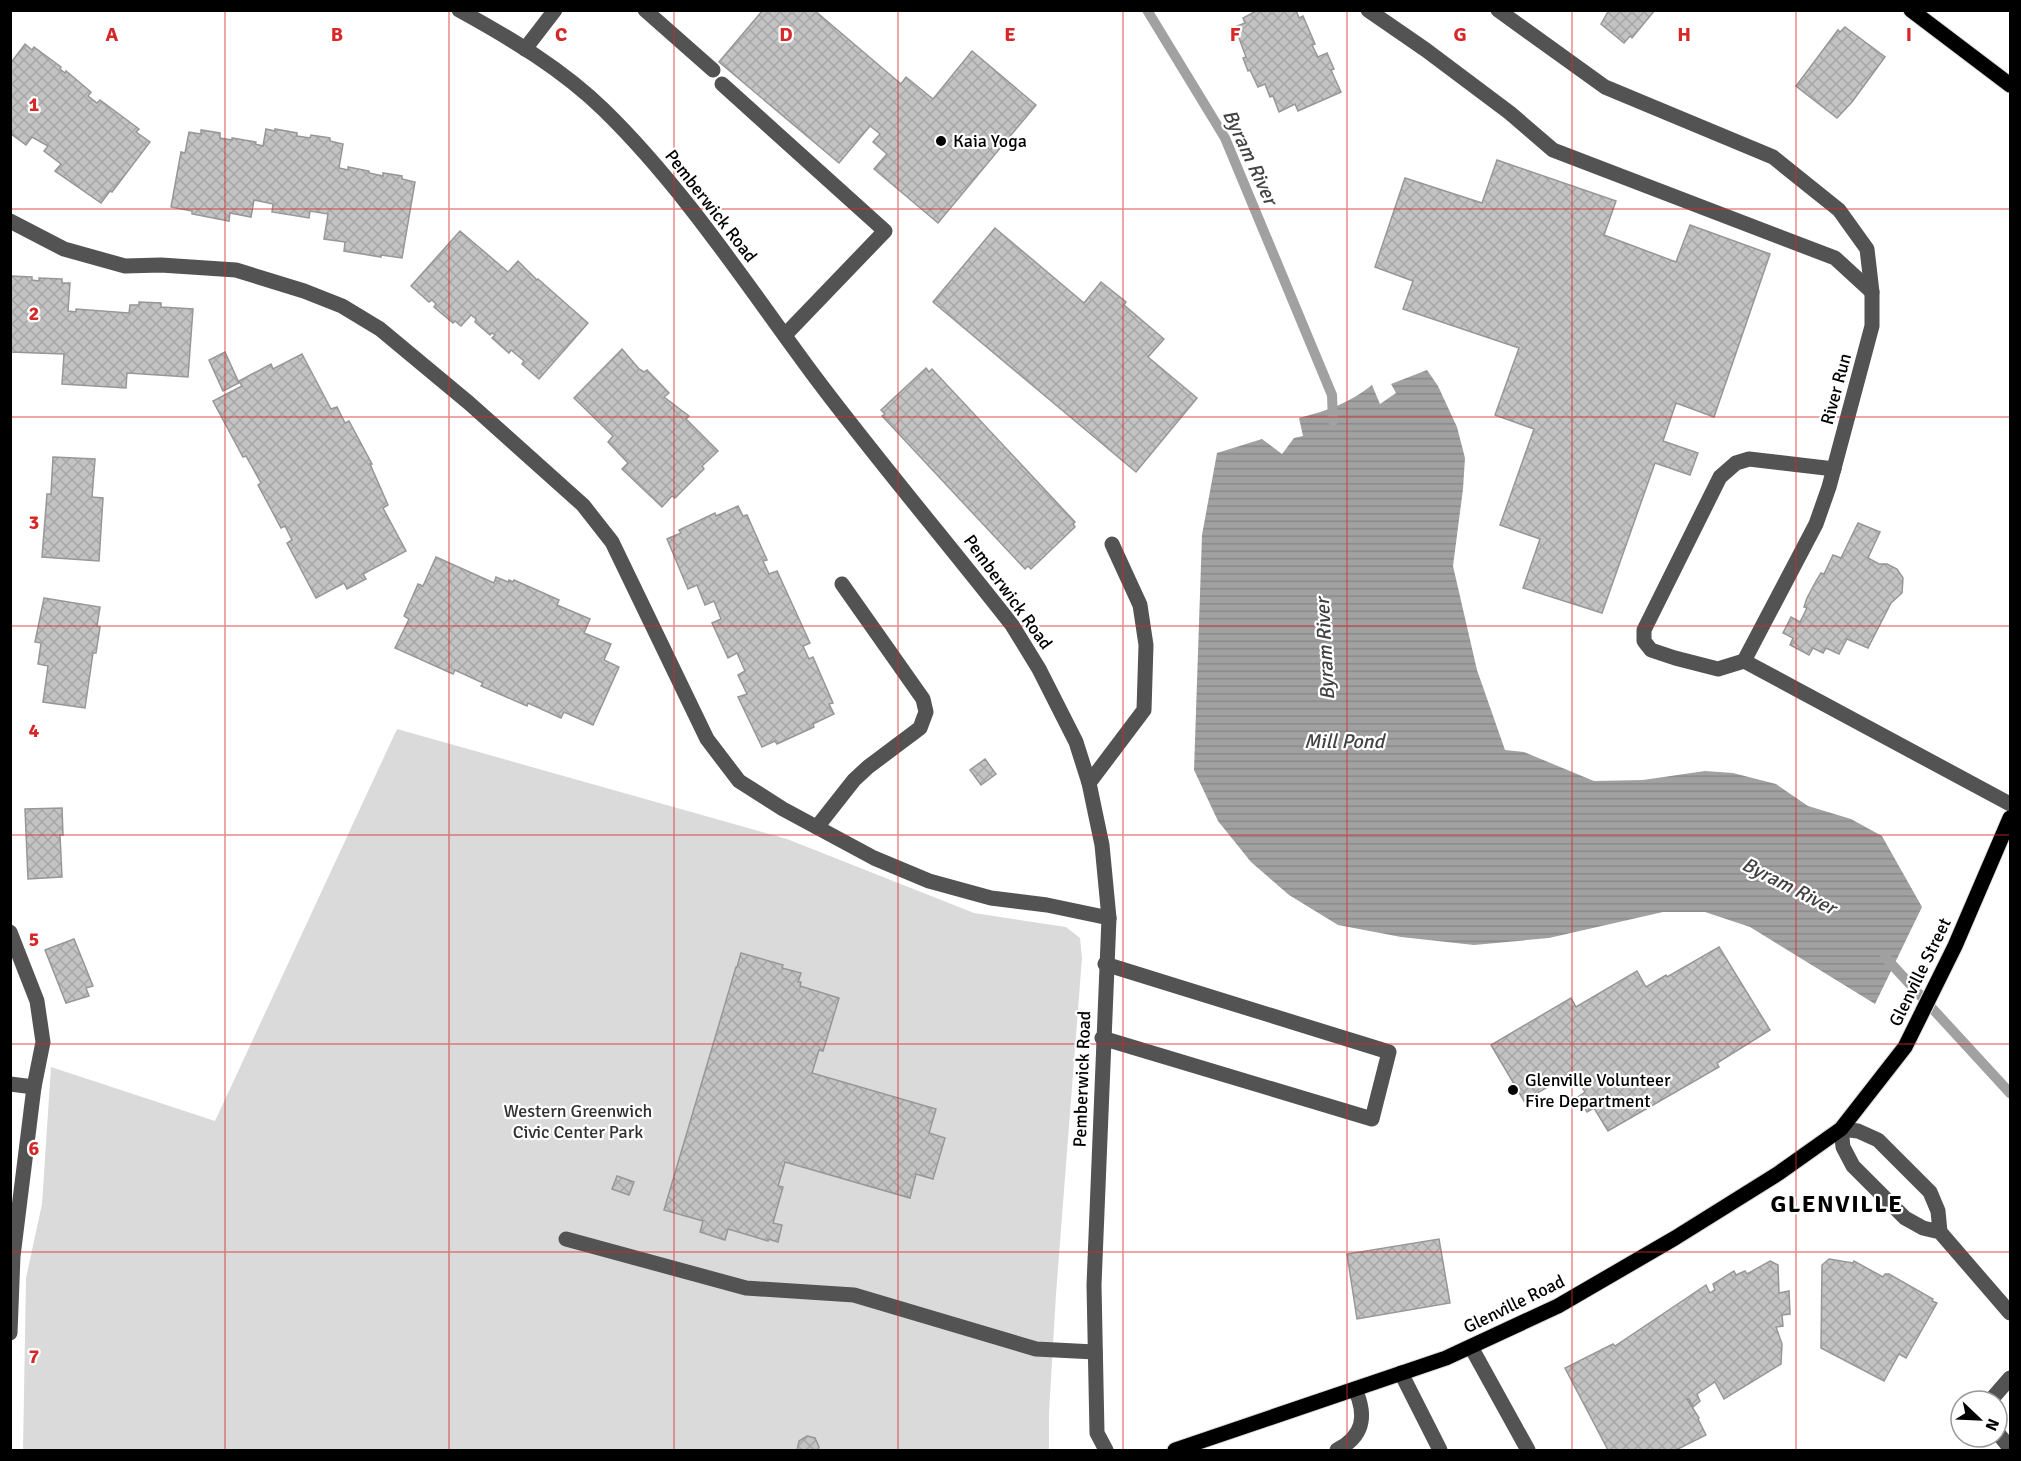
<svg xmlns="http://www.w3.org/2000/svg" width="2021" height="1461" font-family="Signika,sans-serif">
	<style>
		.park { fill: #dadada }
		.water { fill: url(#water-rules) }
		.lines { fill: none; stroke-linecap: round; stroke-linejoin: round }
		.stream { stroke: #a1a1a1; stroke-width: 10 }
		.building { fill: url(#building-cross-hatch); stroke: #979797; stroke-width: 1.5 }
		.major-casing { stroke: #dbdbdb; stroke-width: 17 }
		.minor { stroke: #535353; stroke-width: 15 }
		.major { stroke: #000; stroke-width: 15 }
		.grid { fill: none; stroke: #d62828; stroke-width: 1.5; stroke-opacity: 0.55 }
		.poi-dot { fill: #000; stroke: #fff; stroke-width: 2 }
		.labels { text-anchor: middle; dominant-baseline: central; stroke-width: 4.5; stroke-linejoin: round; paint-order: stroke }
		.poi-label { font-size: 18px; fill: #000; stroke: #fff; text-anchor: start }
		.street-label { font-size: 18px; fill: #000; stroke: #fff }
		.park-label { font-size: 18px; fill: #313131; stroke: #fff }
		.water-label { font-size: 20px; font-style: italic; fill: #424242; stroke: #fff }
		.district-label { font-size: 24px; font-weight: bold; letter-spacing: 1.5px; fill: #000; stroke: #fff }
		.grid-label { font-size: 20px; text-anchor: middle; font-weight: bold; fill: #d62828; stroke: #fff; stroke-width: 4.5; stroke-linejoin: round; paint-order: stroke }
	</style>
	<defs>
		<pattern id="water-rules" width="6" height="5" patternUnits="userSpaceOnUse" patternTransform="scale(1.5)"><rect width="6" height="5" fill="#a1a1a1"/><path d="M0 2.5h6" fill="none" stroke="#898989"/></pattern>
		<pattern id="building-cross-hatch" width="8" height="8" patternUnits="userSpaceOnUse" patternTransform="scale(1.5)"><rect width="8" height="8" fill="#c3c3c3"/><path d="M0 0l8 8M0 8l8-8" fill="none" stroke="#a6a6a6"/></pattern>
	</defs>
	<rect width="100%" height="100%" fill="#fff"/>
	<polygon class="park" points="397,729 787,839 974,913 1066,927 1080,938 1082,958 1056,1294 1049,1413 1049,1450 23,1450 26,1278 42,1204 51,1067 215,1121"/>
	<path class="water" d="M1427,370L1438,386L1457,427L1465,458L1463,489L1453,566L1477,670L1505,750L1524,752L1594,781L1643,780L1705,771L1733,773L1776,784L1808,806L1851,819L1882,836L1922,907L1875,1004L1750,927L1705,912H1663L1549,938L1474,945L1401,937L1338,925L1289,895L1251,862L1218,821L1194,770L1202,535L1217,453L1262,439L1282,454L1294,438L1303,436L1299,418C1326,411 1350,403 1372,385L1380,404L1396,393L1391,384Z"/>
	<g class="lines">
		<g class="stream">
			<polyline points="1147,10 1225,138 1332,395 1333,421"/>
			<polyline points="1885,957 2010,1093"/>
		</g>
	</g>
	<g class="building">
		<polygon points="763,10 814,10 901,84 906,77 933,99 972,51 1036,105 938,223 874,169 887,154 873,142 880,134 870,126 839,163 719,62"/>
		<polygon points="1258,10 1296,10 1299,18 1303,16 1315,44 1312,45 1318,57 1327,53 1334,69 1331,70 1341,92 1298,111 1295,104 1279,112 1273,96 1270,97 1265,84 1258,87 1250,70 1248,71 1243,58 1246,57 1235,27 1245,23 1243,18"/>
		<polygon points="1609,10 1655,10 1632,38 1630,36 1624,43 1601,24"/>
		<polygon points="1845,27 1885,57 1852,102 1837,118 1796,86 1838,30 1840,32"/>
		<polygon points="25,44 32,50 34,47 61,67 60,69 65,73 66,71 91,92 88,96 97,103 100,100 139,129 136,132 150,142 112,192 110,191 101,203 55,171 61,164 44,151 48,146 32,137 26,145 10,133 10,64"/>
		<polygon points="266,129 275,131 275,129 297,133 297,136 310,138 311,135 330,138 330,141 343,144 339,168 348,170 348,167 369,171 369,173 383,176 383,173 402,176 402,179 415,182 402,258 381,255 381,257 344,251 345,242 324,239 328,214 310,211 309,218 272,212 273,204 254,200 251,217 230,213 229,221 192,214 192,211 171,207 181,152 185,153 189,132 201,134 201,130 220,133 220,138 232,140 232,138 256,142 255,144 263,146"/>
		<polygon points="1497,160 1616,201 1604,235 1676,262 1690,225 1770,254 1714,417 1676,403 1663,441 1698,453 1690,475 1655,463 1602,613 1523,588 1540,539 1500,525 1534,429 1495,415 1519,348 1403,309 1413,281 1375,267 1405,178 1482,203"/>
		<polygon points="995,228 1084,303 1101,282 1126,302 1124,305 1164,339 1148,357 1197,398 1136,472 933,302"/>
		<polygon points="460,231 508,272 518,261 537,280 538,279 588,323 539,379 522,364 524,361 511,350 509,353 492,338 495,335 492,333 490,335 475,322 476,319 471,315 461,326 455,321 453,323 434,307 436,304 432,300 429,302 411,286"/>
		<polygon points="10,276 32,277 32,280 39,281 39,278 62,279 62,283 70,283 68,311 76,312 76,309 129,313 130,305 139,305 139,302 161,303 161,307 193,309 188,377 127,373 126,388 62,384 64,354 10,352"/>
		<polygon points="622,349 639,369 644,372 647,370 669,393 664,397 689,416 686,419 718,451 702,466 704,469 675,498 672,496 662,507 622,469 628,463 608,442 613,436 574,398"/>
		<polygon points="225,352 239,383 223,391 209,360"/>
		<polygon points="302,354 331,409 337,407 345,423 349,421 372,464 370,464 388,505 383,508 406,551 363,574 366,579 347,589 344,583 316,598 287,543 292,540 285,526 281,528 258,485 261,483 246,456 243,457 213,401 242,386 239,381 271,364 273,369"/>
		<polygon points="926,368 929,372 932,369 1075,522 1073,524 1075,527 1031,569 1028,566 1025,569 882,416 885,414 881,410"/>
		<polygon points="53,457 95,459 92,497 103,498 99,561 42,557 47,494 51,494"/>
		<polygon points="738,506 743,516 747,515 767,560 763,561 769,574 777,571 810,643 803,646 809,659 813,657 833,703 829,704 834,714 813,724 814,727 777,744 775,741 762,747 738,697 747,694 738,675 745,671 737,653 728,658 712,623 721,619 714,601 705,605 697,585 688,589 667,539 681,533 679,530 715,513 716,516"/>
		<polygon points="1858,523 1880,532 1868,558 1879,564 1887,564 1897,569 1903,578 1902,593 1891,603 1868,648 1847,639 1839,654 1826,648 1823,653 1813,648 1809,655 1790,645 1793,638 1783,633 1791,617 1800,622 1807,608 1804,607 1807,598 1816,581 1821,573 1824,574 1833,555 1841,558"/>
		<polygon points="436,557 494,583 496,577 508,582 509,580 513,582 514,580 559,600 557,605 590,619 584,633 611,644 604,660 619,667 593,725 564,712 561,718 528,703 527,706 481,686 483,683 455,670 453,674 395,648 409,619 404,616 418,584 423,586"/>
		<polygon points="44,598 100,607 97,626 100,627 96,653 93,653 85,708 43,702 48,666 38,664 41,643 35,642"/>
		<polygon points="985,759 996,774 981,785 970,770"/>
		<polygon points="62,808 63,835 60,835 62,877 28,879 25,809"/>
		<polygon points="74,939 93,986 86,988 89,996 66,1003 45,950"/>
		<polygon points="1719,947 1770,1030 1717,1063 1719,1067 1608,1131 1594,1108 1587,1112 1578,1097 1585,1092 1573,1072 1524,1101 1491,1045 1571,998 1576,1007 1637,971 1646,987 1666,975 1667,977"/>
		<polygon points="741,953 783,965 782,968 801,973 798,982 801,982 800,986 839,998 823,1051 819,1050 812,1073 936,1109 929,1133 945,1138 933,1179 916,1174 910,1198 785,1162 778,1186 783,1187 773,1223 782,1225 778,1242 768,1239 768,1241 728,1229 725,1240 700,1232 703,1221 664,1210 736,967 737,967"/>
		<polygon points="617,1176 634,1182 629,1195 612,1189"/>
		<polygon points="1439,1239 1450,1303 1357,1319 1347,1254"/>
		<polygon points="1829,1259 1853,1263 1854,1261 1883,1277 1885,1274 1889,1274 1933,1299 1932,1301 1937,1303 1906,1358 1899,1354 1884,1381 1821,1348 1822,1265"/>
		<polygon points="1770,1261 1778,1265 1779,1293 1789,1291 1790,1314 1782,1315 1783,1326 1776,1327 1782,1344 1781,1364 1724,1399 1715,1382 1697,1394 1700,1401 1693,1407 1689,1399 1687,1399 1699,1418 1698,1419 1706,1435 1676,1450 1608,1450 1565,1368 1613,1344 1615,1346 1706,1285 1710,1293 1715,1290 1713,1284 1734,1271 1736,1275 1745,1271 1747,1274"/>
		<polygon points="807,1436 815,1438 819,1447 818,1450 797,1450 799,1441"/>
	</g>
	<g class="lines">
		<defs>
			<g id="major">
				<polyline points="1911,10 2010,85"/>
				<polyline points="1175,1450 1446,1358 1558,1306 1675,1238 1779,1173 1841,1129 1905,1047 1955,946 2010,818"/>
			</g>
		</defs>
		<use href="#major" class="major-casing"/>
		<g class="minor">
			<path d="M459,10C510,38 562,69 604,110C684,188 748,287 815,377C878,461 947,542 1012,625L1039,669L1076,742L1089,783L1102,845L1109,918L1094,1285L1097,1433L1106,1450"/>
			<polyline points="645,10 713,70"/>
			<polyline points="1368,10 1426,50 1510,113 1553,150 1835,258 1872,292"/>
			<polyline points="1498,10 1605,87 1773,157 1839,210 1867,249 1872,292 1872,326 1829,487 1816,524 1744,661 2010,804"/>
			<polyline points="525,49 555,10"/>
			<polyline points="722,84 885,231 785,335"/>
			<polyline points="10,221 64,249 125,266 161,265 236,270 304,291 342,306 380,329 469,403 583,505 612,542 707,739 739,781 783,809 874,858 929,881 991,898 1047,905 1109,918"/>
			<polyline points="1744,661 1718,669 1675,658 1651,650 1644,641 1644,630 1720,477 1736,463 1749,459 1834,469"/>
			<polyline points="1089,783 1144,710 1146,645 1140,605 1112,544"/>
			<polyline points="817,827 854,780 868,767 920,728 926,712 923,699 842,584"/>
			<polyline points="10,932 37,1001 43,1042 34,1087 13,1256 10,1333"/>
			<polyline points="1102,1038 1372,1119 1389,1052 1105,964"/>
			<polyline points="10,1084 34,1087"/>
			<polyline points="1940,1232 1938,1211 1930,1192 1878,1140 1858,1131 1841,1129 1843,1147 1853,1166 1905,1218 1923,1228 1940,1232 2010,1313"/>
			<polyline points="566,1239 746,1288 854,1295 1036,1349 1095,1352"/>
			<polyline points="1471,1347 1528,1450"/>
			<polyline points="1401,1373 1440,1450"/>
			<polyline points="1990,1401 2010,1378"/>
			<polyline points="1997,1432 2010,1448"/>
			<path d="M1337,1450C1364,1436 1367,1416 1355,1389"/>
		</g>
		<use href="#major" class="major"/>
	</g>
	<path class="grid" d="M225,10V1450M449,10V1450M674,10V1450M898,10V1450M1123,10V1450M1347,10V1450M1572,10V1450M1796,10V1450M10,209H2010M10,417H2010M10,626H2010M10,835H2010M10,1044H2010M10,1252H2010"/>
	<g class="poi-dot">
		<circle cx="941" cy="141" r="6"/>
		<circle cx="1513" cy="1090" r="6"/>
	</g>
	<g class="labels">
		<g class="poi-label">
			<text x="953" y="141">Kaia Yoga</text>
			<text x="1525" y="1080">Glenville Volunteer<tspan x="1525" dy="21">Fire Department</tspan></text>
		</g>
		<g class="street-label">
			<text transform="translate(711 206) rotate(52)">Pemberwick Road</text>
			<text transform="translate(1836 389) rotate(-75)">River Run</text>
			<text transform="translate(1008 592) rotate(54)">Pemberwick Road</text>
			<text transform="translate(1920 972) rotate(-64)">Glenville Street</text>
			<text transform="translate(1082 1079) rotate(-88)">Pemberwick Road</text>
			<text transform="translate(1514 1304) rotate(-26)">Glenville Road</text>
		</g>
		<g class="park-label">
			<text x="578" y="1111">Western Greenwich<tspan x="578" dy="21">Civic Center Park</tspan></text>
		</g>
		<g class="water-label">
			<text transform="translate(1250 157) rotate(65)">Byram River</text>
			<text transform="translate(1325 649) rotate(-93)">Byram River</text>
			<text x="1344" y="741">Mill Pond</text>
			<text transform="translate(1789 886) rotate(27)">Byram River</text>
		</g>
		<g class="district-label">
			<text x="1837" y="1204">GLENVILLE</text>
		</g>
	</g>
	<g class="grid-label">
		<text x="112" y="41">A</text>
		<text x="337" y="41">B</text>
		<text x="561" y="41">C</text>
		<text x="786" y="41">D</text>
		<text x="1010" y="41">E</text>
		<text x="1235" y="41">F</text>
		<text x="1460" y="41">G</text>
		<text x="1684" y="41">H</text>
		<text x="1909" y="41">I</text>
		<text x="34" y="111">1</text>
		<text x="34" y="320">2</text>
		<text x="34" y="529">3</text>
		<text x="34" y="737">4</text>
		<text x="34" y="946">5</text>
		<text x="34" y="1155">6</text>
		<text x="34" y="1363">7</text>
	</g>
	<rect width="2021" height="1461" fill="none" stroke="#000000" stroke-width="24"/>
	<g transform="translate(1979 1419) rotate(113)"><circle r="28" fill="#ffffff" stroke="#999999" stroke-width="1.5"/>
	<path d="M0-4.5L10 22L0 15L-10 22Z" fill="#000000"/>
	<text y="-9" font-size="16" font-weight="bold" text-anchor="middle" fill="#000000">N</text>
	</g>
</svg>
